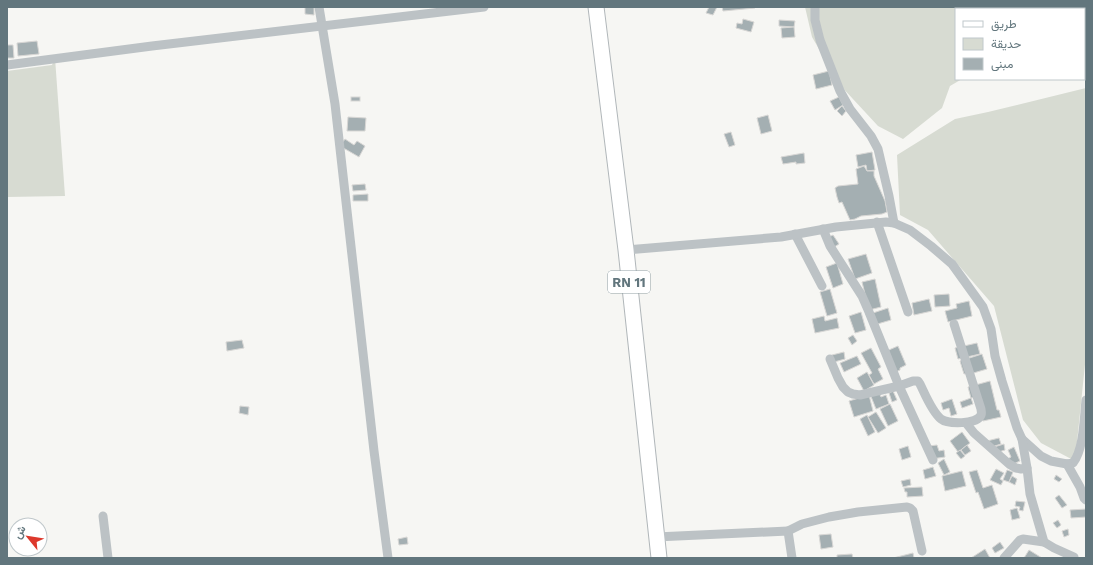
<svg xmlns="http://www.w3.org/2000/svg" width="1093" height="565" font-family="'Work Sans',Vazirmatn,sans-serif">
	<style>
		.green { fill: #d7dbd2 }
		.building { fill: #a4afb2; stroke: #d8d7d5 }
		.lines { fill: none; stroke-linecap: round; stroke-linejoin: round }
		.primary-casing { stroke: #b0b6b9; stroke-width: 17 }
		.minor { stroke: #bcc2c5; stroke-width: 9 }
		.primary { stroke: #fff; stroke-width: 15 }
		.labels { text-anchor: middle; dominant-baseline: central; stroke-width: 4; stroke-linejoin: round; paint-order: stroke }
		.shield { fill: #fff; stroke: #919fa4; stroke-width: 1 }
		.shield-label { font-size: 13px; font-weight: bold; fill: #62767d }
	</style>
	<rect width="100%" height="100%" fill="#f6f6f3"/>
	<g class="green">
		<polygon points="805,7 1076,7 1076,9 956,9 956,79 962,79 950,86 942,108 903,139 878,126 840,85 812,37"/>
		<polygon points="55,58 65,196 7,197 7,71 52,65"/>
		<polygon points="1086,88 1086,355 1075,461 1041,443 1023,420 994,306 928,230 900,215 897,155 955,119 988,112"/>
	</g>
	<g class="building">
		<polygon points="305,7 314,7 314,15 305,14"/>
		<polygon points="709,7 717,7 713,15 706,13"/>
		<polygon points="722,7 755,7 755,8 723,11"/>
		<polygon points="743,19 754,22 751,32 736,28 737,23 742,24"/>
		<polygon points="779,20 795,21 794,27 779,26"/>
		<polygon points="794,27 795,37 782,38 781,28"/>
		<polygon points="37,41 39,54 18,56 17,43"/>
		<polygon points="7,45 13,45 14,58 7,58"/>
		<polygon points="829,71 832,85 816,89 813,75"/>
		<rect x="351" y="97" width="9" height="4"/>
		<polygon points="839,97 843,105 835,110 830,101"/>
		<polygon points="842,106 846,111 842,116 837,111"/>
		<polygon points="768,115 772,131 761,134 757,118"/>
		<polygon points="348,117 366,118 365,131 347,131"/>
		<polygon points="731,132 735,145 729,147 724,134"/>
		<polygon points="345,139 354,145 357,141 365,146 359,157 340,146"/>
		<polygon points="872,152 875,170 867,171 866,165 858,167 856,155"/>
		<polygon points="804,153 805,163 796,164 796,162 783,164 781,157"/>
		<polygon points="864,166 867,171 874,171 874,176 885,201 887,212 882,214 861,216 855,219 850,220 842,202 839,203 837,197 835,188 838,186 858,184 856,169"/>
		<polygon points="365,184 366,190 353,191 352,185"/>
		<polygon points="368,194 368,201 353,201 353,195"/>
		<polygon points="833,235 839,244 831,249 825,239"/>
		<polygon points="866,254 872,273 855,279 848,259"/>
		<polygon points="837,263 843,284 833,288 826,267"/>
		<polygon points="875,279 881,307 869,310 862,282"/>
		<polygon points="830,289 837,313 827,316 820,292"/>
		<polygon points="949,294 950,306 935,307 934,295"/>
		<polygon points="929,299 932,311 914,315 912,303"/>
		<polygon points="969,301 972,316 948,322 945,311 957,308 956,304"/>
		<polygon points="888,308 891,320 874,325 870,314"/>
		<polygon points="861,312 866,330 855,333 849,316"/>
		<polygon points="824,316 825,321 837,318 839,328 815,333 812,319"/>
		<polygon points="853,335 857,341 852,345 848,338"/>
		<polygon points="242,340 244,348 227,351 226,342"/>
		<polygon points="977,343 980,354 958,359 955,348"/>
		<polygon points="898,346 906,365 900,368 900,370 891,374 882,353"/>
		<polygon points="871,348 881,367 878,369 883,379 874,384 869,375 872,373 861,353"/>
		<polygon points="844,352 845,359 834,362 832,355"/>
		<polygon points="982,354 987,369 970,374 969,373 964,374 960,361"/>
		<polygon points="857,356 861,364 844,372 840,363"/>
		<polygon points="867,372 874,385 864,391 857,378"/>
		<polygon points="990,381 997,410 999,410 1001,417 983,421 976,397 971,398 968,387"/>
		<polygon points="878,390 881,397 886,395 889,404 876,409 870,394"/>
		<polygon points="893,391 897,400 892,402 889,393"/>
		<polygon points="869,395 873,411 854,417 849,401"/>
		<polygon points="971,398 973,404 962,408 960,402"/>
		<polygon points="952,399 957,414 951,416 949,408 943,410 941,403"/>
		<polygon points="890,404 898,421 888,426 880,409"/>
		<polygon points="240,406 249,407 248,415 239,413"/>
		<polygon points="876,412 886,428 878,433 868,417"/>
		<polygon points="867,415 875,432 868,436 860,419"/>
		<polygon points="962,432 970,443 958,452 950,441"/>
		<polygon points="999,438 1001,444 988,448 987,441"/>
		<polygon points="1004,444 1005,450 995,453 994,447"/>
		<polygon points="937,445 939,451 944,450 945,457 931,459 929,446"/>
		<polygon points="967,445 971,451 965,455 961,450"/>
		<polygon points="908,446 911,457 902,460 899,449"/>
		<polygon points="1014,447 1020,461 1009,466 1006,460 1011,457 1008,450"/>
		<polygon points="960,450 965,456 961,459 956,453"/>
		<polygon points="944,459 950,472 944,475 938,463"/>
		<polygon points="933,467 936,476 925,479 923,470"/>
		<polygon points="996,469 1004,473 1000,479 1003,481 1001,485 990,480"/>
		<polygon points="977,470 983,488 992,485 998,504 984,509 978,492 976,493 969,472"/>
		<polygon points="1007,470 1013,472 1009,482 1003,480"/>
		<polygon points="962,471 966,486 945,491 942,476"/>
		<polygon points="1056,475 1062,479 1059,482 1054,479"/>
		<polygon points="1012,476 1017,479 1015,485 1009,482"/>
		<polygon points="910,479 911,485 903,487 901,481"/>
		<polygon points="922,487 923,496 907,497 907,492 905,492 904,488"/>
		<polygon points="1059,495 1067,505 1062,508 1055,498"/>
		<polygon points="1016,501 1025,502 1023,511 1019,510 1020,507 1015,506"/>
		<polygon points="1017,508 1020,518 1012,520 1010,510"/>
		<polygon points="1086,509 1086,517 1071,518 1070,510"/>
		<polygon points="1058,520 1061,525 1057,528 1053,523"/>
		<polygon points="1068,529 1069,535 1064,537 1062,531"/>
		<polygon points="831,534 833,547 821,549 819,535"/>
		<polygon points="407,537 408,544 399,545 398,539"/>
		<polygon points="1000,542 1004,548 995,553 992,548"/>
		<polygon points="985,549 990,558 971,558"/>
		<polygon points="1029,550 1042,558 1024,558"/>
		<polygon points="913,553 914,558 893,558"/>
		<polygon points="852,554 853,558 837,558 837,555"/>
	</g>
	<g class="lines">
		<defs>
			<polyline id="primary" points="596,7 626,250 659,558"/>
		</defs>
		<use href="#primary" class="primary-casing"/>
		<g class="minor">
			<polyline points="319,7 335,104 374,451 388,558"/>
			<polyline points="815,7 815,20 820,40 840,91 850,109 871,136 878,149 889,196 894,223"/>
			<polyline points="7,65 152,46 484,7"/>
			<polyline points="877,222 908,312"/>
			<polyline points="823,229 830,246 862,296 869,312 899,386 933,460"/>
			<polyline points="795,234 822,286"/>
			<path d="M626,250L781,237L836,227L886,222L894,223L910,230L931,246L952,264L983,307L991,329L995,356L1002,381L1017,428L1022,439L1041,456L1051,461L1067,464L1073,463C1084,449 1084,418 1086,400"/>
			<path d="M830,359L838,378L843,387L848,392L853,394L860,395L899,386L913,381H918L920,384C925,394 932,412 941,419C947,424 977,425 981,415C982,414 981,410 981,409L954,324"/>
			<polyline points="966,423 974,433 1009,464 1016,468 1021,469 1027,468"/>
			<polyline points="1022,439 1027,468 1030,494 1044,542 1054,548 1074,557"/>
			<polyline points="1067,464 1080,487 1084,498 1086,500"/>
			<polyline points="103,516 108,558"/>
			<polyline points="788,531 802,524 829,517 858,512 907,507 910,508 913,511 922,551"/>
			<polyline points="656,537 788,531 792,558"/>
			<polyline points="1004,558 1020,540 1023,539 1044,542"/>
		</g>
		<use href="#primary" class="primary"/>
	</g>
	<g class="labels">
		<rect class="shield" x="608" y="271" width="42" height="22" rx="3"/>
		<g class="shield-label">
			<text x="629" y="282">RN 11</text>
		</g>
	</g>
	<rect width="1093" height="565" fill="none" stroke="#62767d" stroke-width="16"/>
	<rect x="955" y="8" width="130" height="72" fill="#ffffff" stroke="#c0c8cb"/>
	<rect x="963" y="21" width="20" height="6" fill="#ffffff" stroke="#c0c8cb"/>
	<text x="991" y="28" font-size="12" fill="#62767d">طريق</text>
	<rect x="963" y="38" width="20" height="12" fill="#d7dbd2" stroke="#c0c8cb"/>
	<text x="991" y="48" font-size="12" fill="#62767d">حديقة</text>
	<rect x="963" y="58" width="20" height="12" fill="#a4afb2" stroke="#c0c8cb"/>
	<text x="991" y="68" font-size="12" fill="#62767d">مبنى</text>
	<g transform="translate(28 537) rotate(300)"><circle r="19" fill="#ffffff" stroke="#c0c8cb"/>
	<path d="M0-3L7 15L0 10L-7 15Z" fill="#dd382c"/>
	<text y="-6" font-size="11" font-weight="bold" text-anchor="middle" fill="#62767d">ش</text>
	</g>
</svg>
